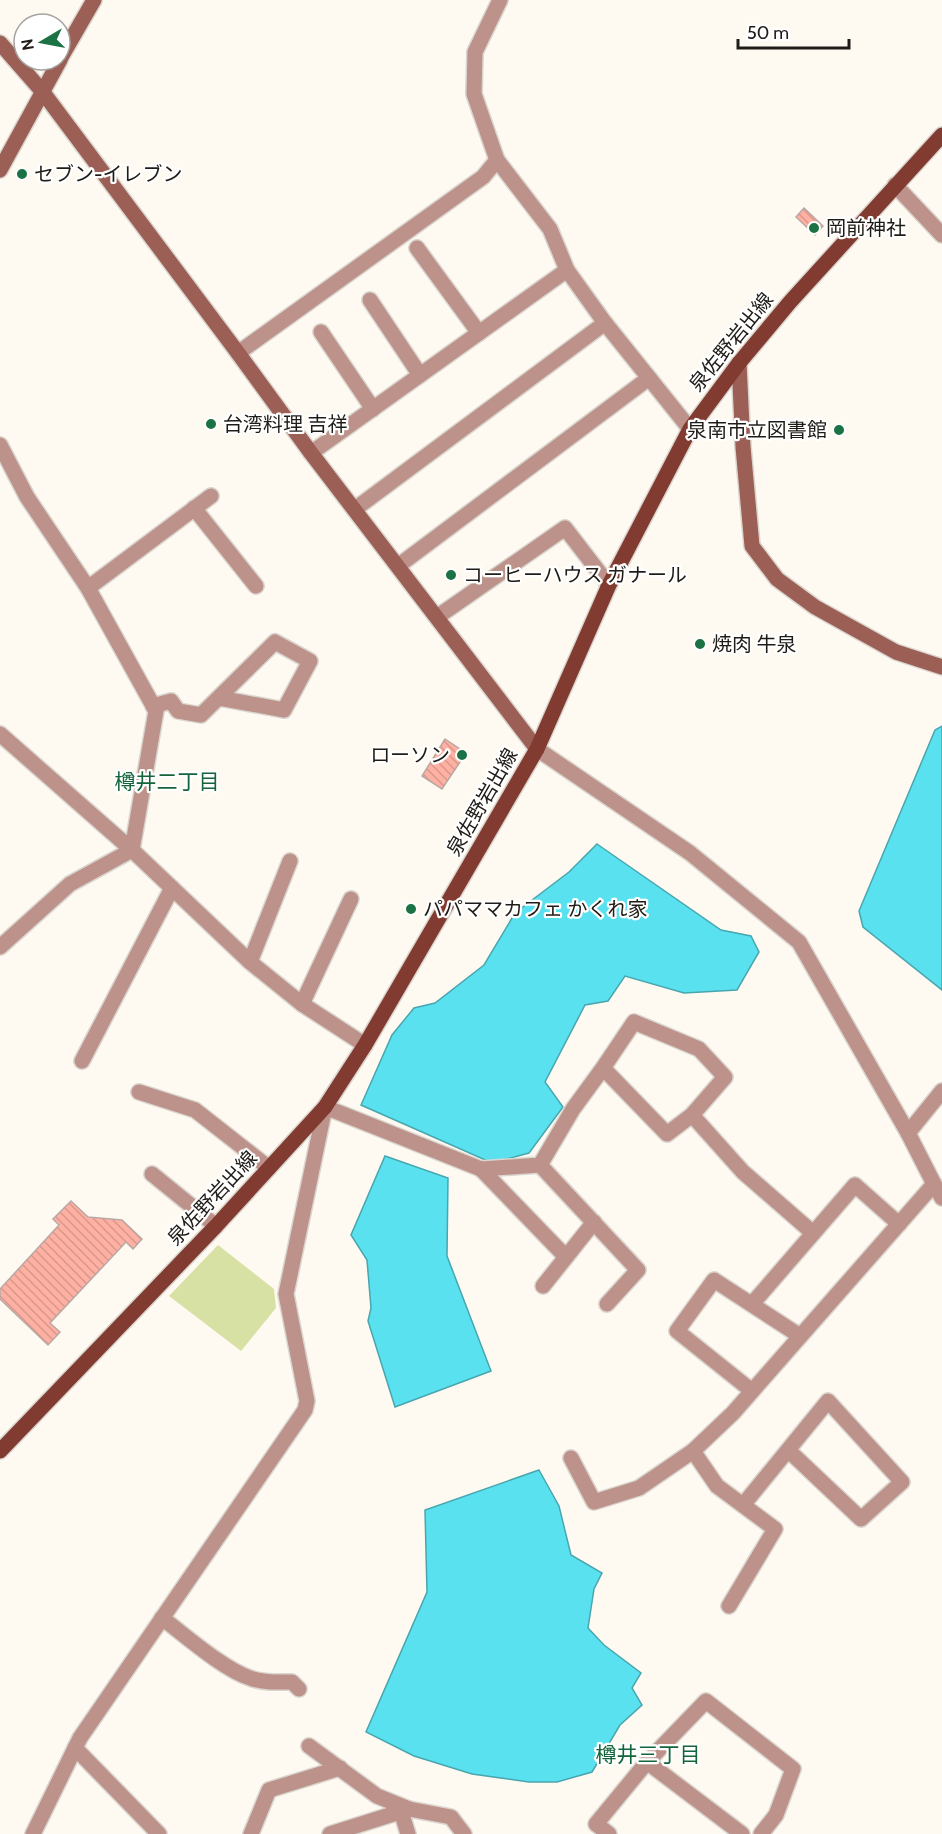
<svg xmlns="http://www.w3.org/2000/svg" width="942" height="1834" font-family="Cabin,'Noto Sans JP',sans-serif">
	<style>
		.green { fill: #d8e1a4 }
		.water { fill: #5ae1ef; stroke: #48a6ae; stroke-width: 1.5 }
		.building { fill: url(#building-back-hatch); stroke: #b9a8a5; stroke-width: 1.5 }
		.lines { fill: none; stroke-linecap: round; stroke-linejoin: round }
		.street-casing { stroke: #dad6cf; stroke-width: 18 }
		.secondary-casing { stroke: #dad6cf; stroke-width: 18 }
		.primary-casing { stroke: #dad6cf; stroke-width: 18 }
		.street { stroke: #bc928a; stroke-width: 15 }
		.secondary { stroke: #9b5f55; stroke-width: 15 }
		.primary { stroke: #813b30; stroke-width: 15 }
		.poi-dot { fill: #1a7245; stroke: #fff; stroke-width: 2 }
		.labels { text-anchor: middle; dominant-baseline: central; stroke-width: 4.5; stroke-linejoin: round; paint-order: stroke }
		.poi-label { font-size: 20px; fill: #1f1c17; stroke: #fff; text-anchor: start }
		.street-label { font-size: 20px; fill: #1f1c17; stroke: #fff }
		.neighbourhood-label { font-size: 21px; fill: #14653c; stroke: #fff }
	</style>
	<defs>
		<pattern id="building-back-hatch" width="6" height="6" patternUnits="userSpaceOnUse" patternTransform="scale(1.5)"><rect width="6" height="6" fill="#feb1a2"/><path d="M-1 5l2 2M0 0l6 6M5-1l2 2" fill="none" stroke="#d9988b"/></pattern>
	</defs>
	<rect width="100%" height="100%" fill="#fefaf2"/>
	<polygon class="green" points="218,1245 274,1289 276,1308 241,1351 169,1296"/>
	<g class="water">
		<polygon points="942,726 942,990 863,927 859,911 935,730"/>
		<polygon points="597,844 721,930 751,936 759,952 737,990 684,993 625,976 608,1001 585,1005 545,1082 563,1107 529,1153 492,1163 361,1105 392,1035 414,1008 435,1003 484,965 515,913 569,872"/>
		<polygon points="385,1156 448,1178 447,1256 491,1371 395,1407 368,1321 371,1308 367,1260 351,1235"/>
		<polygon points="539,1470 559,1506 571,1555 602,1573 594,1589 588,1628 604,1645 641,1673 632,1688 642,1705 620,1725 592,1772 557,1782 529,1782 472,1774 414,1756 366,1732 427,1592 425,1510"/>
	</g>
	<g class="building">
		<polygon points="804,208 823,226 815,235 796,217"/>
		<polygon points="445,739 466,753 442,789 422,776"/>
		<polygon points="71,1201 88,1217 122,1220 142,1239 133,1249 126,1242 50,1323 60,1332 48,1345 0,1299 0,1289 59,1225 53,1219"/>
	</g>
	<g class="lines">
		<defs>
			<g id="street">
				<polyline points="500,0 475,52 474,94 497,160 550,229 567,270 605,323 690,429"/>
				<polyline points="895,185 942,235"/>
				<polyline points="417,248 479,333"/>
				<polyline points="370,300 420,375"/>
				<polyline points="321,332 373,409"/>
				<polyline points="238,353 483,177 497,160"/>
				<polyline points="0,445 27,497 88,588 156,711 132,850 70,884 0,947"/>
				<polyline points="311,453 567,270"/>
				<polyline points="194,508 256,586"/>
				<polyline points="355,509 605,323"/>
				<polyline points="398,566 649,378"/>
				<polyline points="88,588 211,496"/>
				<polyline points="437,617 565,528 609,585"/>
				<polyline points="153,706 171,701 178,711 201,715 275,642 310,661 284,710 219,698"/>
				<polyline points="0,734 132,850 250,962 302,1004 365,1045"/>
				<polyline points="537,749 690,853 799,942 908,1133 934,1184 942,1198"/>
				<polyline points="250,962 290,861"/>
				<polyline points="302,1004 351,899"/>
				<polyline points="82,1061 172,888"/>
				<polyline points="139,1092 195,1110 269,1168"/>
				<polyline points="692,1115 743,1172 813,1233"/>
				<polyline points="908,1133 942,1091"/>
				<polyline points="540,1165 638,1270 607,1304"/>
				<polyline points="481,1169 566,1257"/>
				<polyline points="152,1174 216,1226"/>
				<polyline points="543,1286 594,1222"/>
				<polyline points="752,1304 855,1185 899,1224"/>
				<polyline points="752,1391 677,1331 714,1280 800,1336"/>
				<polyline points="693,1451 717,1486 775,1529 729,1606"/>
				<polyline points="571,1458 594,1502 639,1488 693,1451 733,1413 934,1184"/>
				<polyline points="743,1505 828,1401 902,1482 861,1519 788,1450"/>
				<path d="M162,1618C186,1636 223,1669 250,1678C263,1683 278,1682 292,1682L299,1689"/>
				<polyline points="309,1746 377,1796 409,1809 451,1817 464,1834"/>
				<polyline points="75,1748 159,1834"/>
				<polyline points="647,1762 742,1834"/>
				<polyline points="401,1811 408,1834"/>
				<polyline points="33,1834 80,1738 305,1410 307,1401 286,1294 325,1107 481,1169 540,1165 573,1109 603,1068 634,1022 699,1049 725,1077 692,1115 667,1134 603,1068"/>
				<polyline points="251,1834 269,1790 340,1768"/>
				<polyline points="330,1834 409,1809"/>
				<polyline points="609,1834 596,1824 647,1762 706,1701 793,1769 776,1815 761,1834"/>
			</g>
			<g id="secondary">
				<polyline points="0,43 42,91 238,353 311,453 537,749"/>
				<polyline points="60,59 94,0"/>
				<polyline points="0,170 60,60"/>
				<polyline points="739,363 743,447 752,546 777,579 815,607 896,652 942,667"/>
			</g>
			<polyline id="primary" points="0,1451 216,1226 325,1107 365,1045 537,749 609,585 690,429 739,363 790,302 942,135"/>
		</defs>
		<use href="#street" class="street-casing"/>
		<use href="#secondary" class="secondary-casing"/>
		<use href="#primary" class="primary-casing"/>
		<use href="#street" class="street"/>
		<use href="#secondary" class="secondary"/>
		<use href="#primary" class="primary"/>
	</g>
	<g class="poi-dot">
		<circle cx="22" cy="174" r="6"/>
		<circle cx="814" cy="228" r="6"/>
		<circle cx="211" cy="424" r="6"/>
		<circle cx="839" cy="430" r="6"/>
		<circle cx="451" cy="575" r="6"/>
		<circle cx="700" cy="644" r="6"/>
		<circle cx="462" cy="755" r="6"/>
		<circle cx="411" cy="909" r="6"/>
	</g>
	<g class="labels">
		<g class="poi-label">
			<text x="34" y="174">セブン-イレブン</text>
			<text x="826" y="228">岡前神社</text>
			<text x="223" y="424">台湾料理 吉祥</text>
			<text x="827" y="430" text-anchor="end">泉南市立図書館</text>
			<text x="463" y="575">コーヒーハウス ガナール</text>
			<text x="712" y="644">焼肉 牛泉</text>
			<text x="450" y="755" text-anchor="end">ローソン</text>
			<text x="423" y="909">パパママカフェ かくれ家</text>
		</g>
		<g class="street-label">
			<text transform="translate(731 342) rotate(-51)">泉佐野岩出線</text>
			<text transform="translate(482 802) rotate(-60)">泉佐野岩出線</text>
			<text transform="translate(212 1198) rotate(-47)">泉佐野岩出線</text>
		</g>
		<g class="neighbourhood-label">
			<text x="167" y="781">樽井二丁目</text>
			<text x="648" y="1754">樽井三丁目</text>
		</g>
	</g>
	<g transform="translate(42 42) rotate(260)"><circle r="28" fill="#ffffff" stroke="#a5a4a2" stroke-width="1.5"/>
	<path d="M0-4.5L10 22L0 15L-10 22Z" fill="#1a7245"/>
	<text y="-9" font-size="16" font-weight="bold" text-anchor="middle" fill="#1f1c17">N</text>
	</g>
	<path d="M738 39v9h111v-9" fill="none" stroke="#1f1c17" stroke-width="3"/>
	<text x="747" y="39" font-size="18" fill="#1f1c17" stroke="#ffffff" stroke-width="4.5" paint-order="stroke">50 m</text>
</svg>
